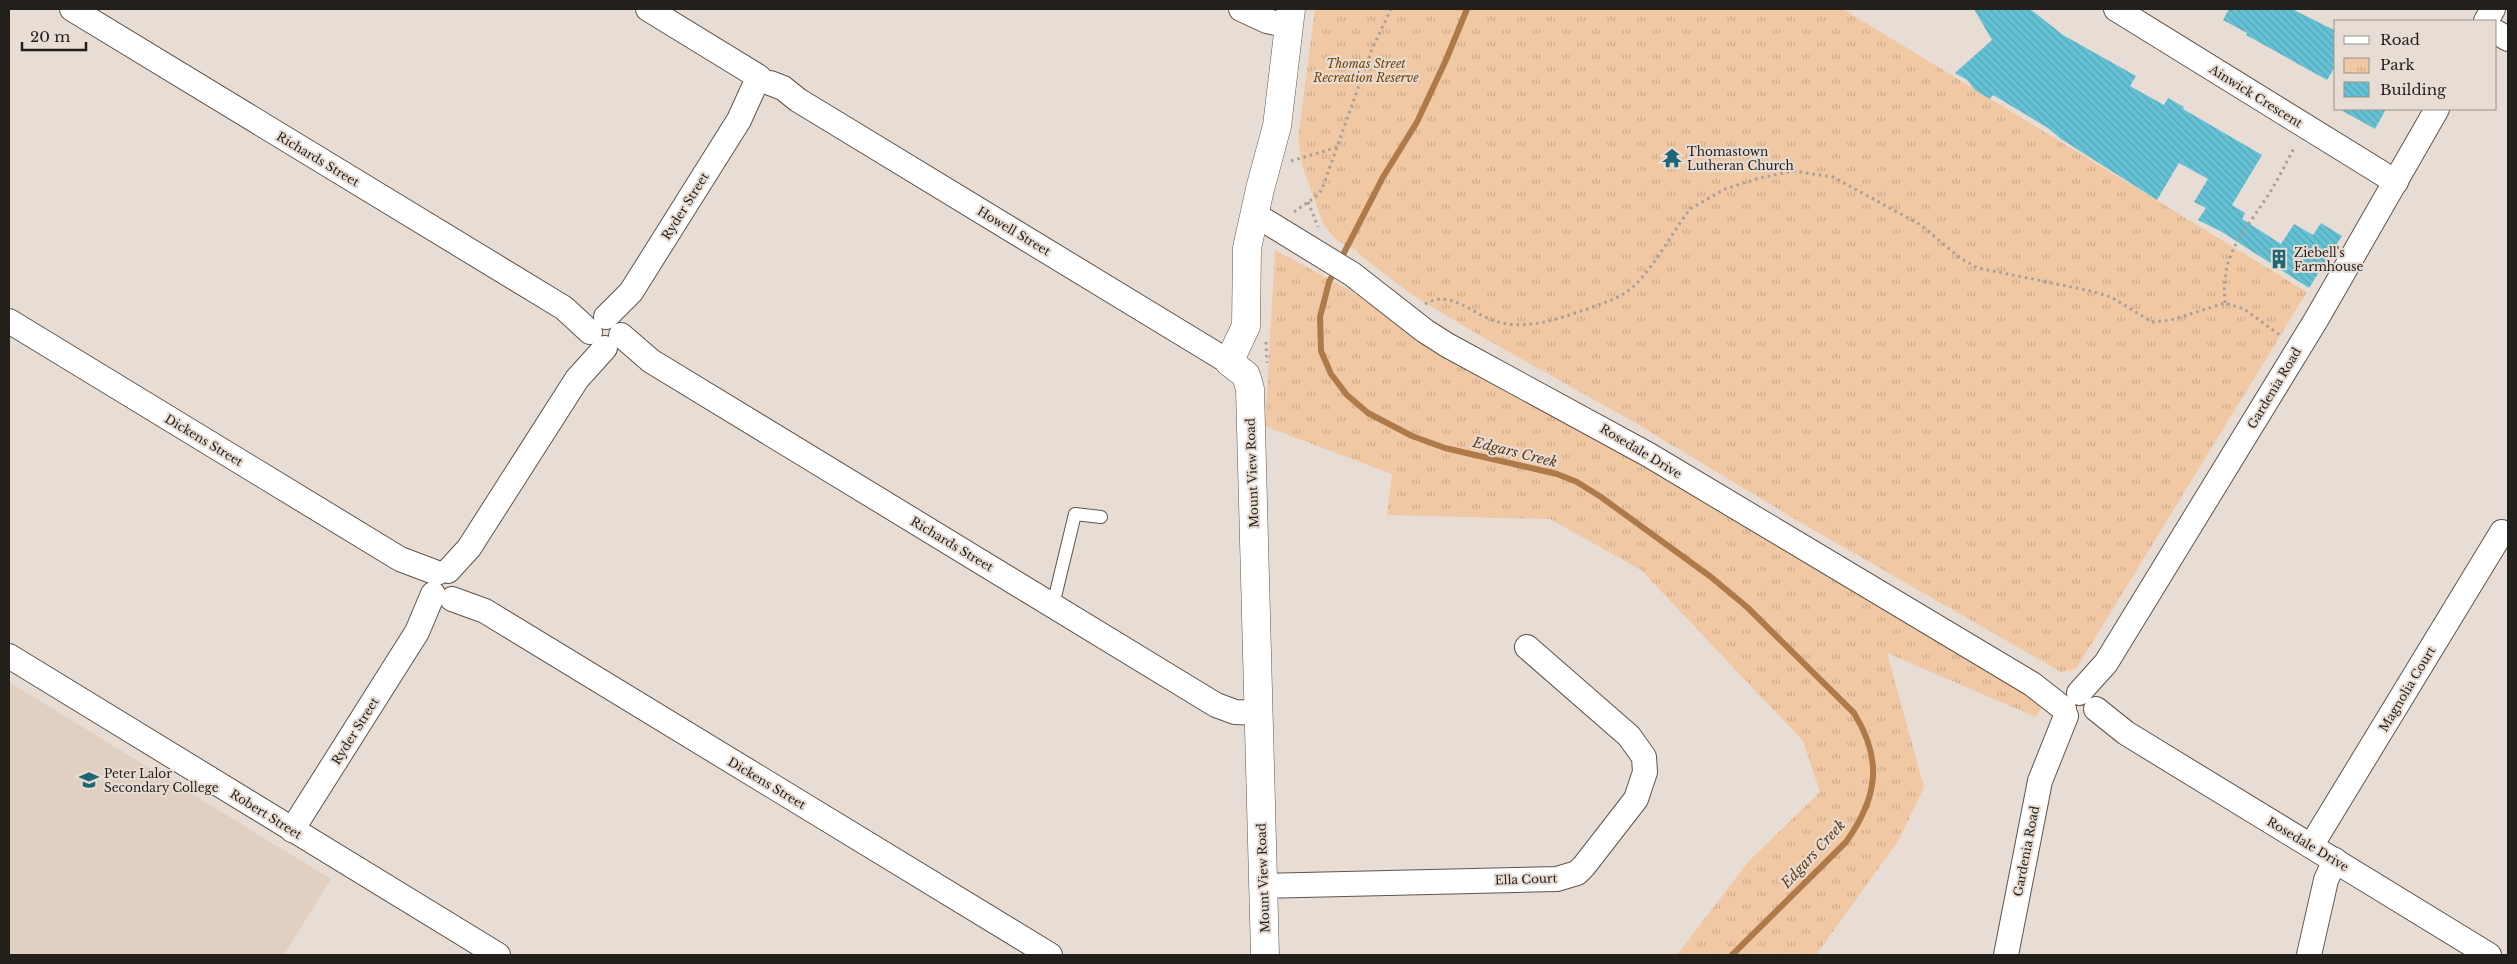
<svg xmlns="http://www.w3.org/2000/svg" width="2517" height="964" font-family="'Libre Baskerville',serif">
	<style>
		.built { fill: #e1d0c1 }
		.park { fill: url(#park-tufts) }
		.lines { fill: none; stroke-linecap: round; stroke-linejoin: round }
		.stream { stroke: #ae7a49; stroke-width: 6 }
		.building { fill: url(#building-back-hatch) }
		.lane-casing { stroke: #5e554d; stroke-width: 14 }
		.street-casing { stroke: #5e554d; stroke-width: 26 }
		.secondary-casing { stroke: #5e554d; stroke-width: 29 }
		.path { stroke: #a89f98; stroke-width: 3; stroke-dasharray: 2.5 4; stroke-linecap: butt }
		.lane { stroke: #fff; stroke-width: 12 }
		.street { stroke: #fff; stroke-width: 24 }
		.secondary { stroke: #fff; stroke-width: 28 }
		.labels { text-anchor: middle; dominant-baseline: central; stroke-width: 4; stroke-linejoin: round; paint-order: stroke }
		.park-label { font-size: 12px; font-style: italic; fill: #734100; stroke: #e8ddd4 }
		.street-label { font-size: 12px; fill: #231f1b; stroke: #e8ddd4 }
		.poi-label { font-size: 12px; fill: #231f1b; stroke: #e8ddd4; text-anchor: start }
		.water-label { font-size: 14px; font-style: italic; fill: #613c16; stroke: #e8ddd4 }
	</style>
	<defs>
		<pattern id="park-tufts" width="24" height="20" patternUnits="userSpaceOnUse" patternTransform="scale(1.25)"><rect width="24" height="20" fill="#f1c8a4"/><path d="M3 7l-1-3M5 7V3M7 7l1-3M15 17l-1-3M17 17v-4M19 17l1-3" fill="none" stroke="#ceab8d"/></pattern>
		<pattern id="building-back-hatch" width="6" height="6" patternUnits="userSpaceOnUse" patternTransform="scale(1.25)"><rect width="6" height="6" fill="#65c2d5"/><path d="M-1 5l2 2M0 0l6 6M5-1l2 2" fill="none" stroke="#57a6b6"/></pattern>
	</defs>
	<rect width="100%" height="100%" fill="#e8ddd4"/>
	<polygon class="built" points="9,682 331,879 284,955 9,955"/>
	<g class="park">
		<polygon points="1315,9 1843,9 2307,292 2076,669 2061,672 1798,521 1632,421 1477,334 1411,294 1361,256 1356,250 1336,240 1323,223 1302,165 1298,139"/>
		<polygon points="1275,250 1350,290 1416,337 1583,428 2046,700 2036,717 1887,653 1924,787 1899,840 1816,955 1677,955 1748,862 1820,792 1803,741 1641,570 1550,519 1387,515 1392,474 1265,426"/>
	</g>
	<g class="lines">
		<path class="stream" d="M1467,9L1446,60L1417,122L1383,177L1329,282L1320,317L1321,351L1331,374L1347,395L1368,413L1412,436L1445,448L1557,474L1577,482L1601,497L1711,577L1747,607L1854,713C1883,760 1878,797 1846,842L1732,955"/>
	</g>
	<g class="building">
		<polygon points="1974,9 2030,9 2063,35 2136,76 2130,86 2164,105 2168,98 2184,107 2183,109 2262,155 2232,205 2245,213 2242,219 2281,244 2294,224 2313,235 2321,223 2342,236 2309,288 2222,232 2198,220 2206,208 2194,202 2208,179 2179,163 2157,200 2061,139 2048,128 1993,95 1990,99 1975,90 1967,80 1955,73 1992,40"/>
		<polygon points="2229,9 2292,9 2336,31 2336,65 2327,80 2246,35 2247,33 2223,20"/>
		<polygon points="2339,109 2386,109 2375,129"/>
	</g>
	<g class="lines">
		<defs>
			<polyline id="lane" points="1053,605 1075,514 1101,517"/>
			<g id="street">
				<polyline points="72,9 564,308 590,332"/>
				<polyline points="648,9 759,77"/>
				<polyline points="1241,9 1267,21 1289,26"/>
				<polyline points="2116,9 2396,182"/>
				<polyline points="2486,21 2493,9"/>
				<polyline points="2496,32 2508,39"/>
				<polyline points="770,83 783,88 798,100 1229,362"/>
				<polyline points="1254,214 1352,274 1425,331 1447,345 1649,455 2032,684 2064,709"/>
				<polyline points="606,317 631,292 739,120 754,87"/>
				<polyline points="9,321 400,559 437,573"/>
				<polyline points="621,335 651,361 1216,705 1235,712 1258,713"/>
				<polyline points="448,571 469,548 577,379 605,348"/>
				<polyline points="452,599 485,611 1050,955"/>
				<polyline points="9,656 498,955"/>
				<polyline points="2079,693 2106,663 2316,320 2437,109"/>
				<polyline points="2096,709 2126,733 2489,955"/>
				<polyline points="292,830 417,632 433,594"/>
				<polyline points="2311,846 2502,532"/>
				<polyline points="1264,886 1557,879 1577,873 1584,866 1636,799 1645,772 1644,757 1629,736 1527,647"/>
				<polyline points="2006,955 2040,781 2066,716"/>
				<polyline points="2309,955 2326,880 2335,860"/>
			</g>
			<polyline id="secondary" points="1265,955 1250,389 1246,375 1229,362 1246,326 1247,248 1260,189 1277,126 1291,9"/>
		</defs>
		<use href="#lane" class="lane-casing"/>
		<use href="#street" class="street-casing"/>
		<use href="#secondary" class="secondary-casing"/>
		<g class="path">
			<polyline points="1291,161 1338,147"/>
			<polyline points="1308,202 1318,227"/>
			<polyline points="1294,212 1318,195 1322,189 1372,49 1391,9"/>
			<path d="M2225,303C2221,256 2239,239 2263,203C2276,184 2285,165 2295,146"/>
			<path d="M1425,304C1451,289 1470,313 1495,321C1527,331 1557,319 1587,309C1605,302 1623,298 1637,283C1657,262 1672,233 1690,209L1725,189L1760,178L1793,171L1833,177L1921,225L1960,258L1978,268L2091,291L2111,297L2152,322L2171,320L2225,303L2244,309L2281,336"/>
			<polyline points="1266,342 1267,363"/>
		</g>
		<use href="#lane" class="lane"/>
		<use href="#street" class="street"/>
		<use href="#secondary" class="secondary"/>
	</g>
	<defs>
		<symbol id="temple-bare" viewBox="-9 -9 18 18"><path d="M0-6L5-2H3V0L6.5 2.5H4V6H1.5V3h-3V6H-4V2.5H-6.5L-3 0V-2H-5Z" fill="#1d6674" stroke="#e8ddd4" stroke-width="2.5" paint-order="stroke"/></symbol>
		<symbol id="building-bare" viewBox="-9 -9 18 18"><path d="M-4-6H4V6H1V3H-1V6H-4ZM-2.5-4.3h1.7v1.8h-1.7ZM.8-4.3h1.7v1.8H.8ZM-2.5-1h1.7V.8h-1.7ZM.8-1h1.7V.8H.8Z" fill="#1d6674" stroke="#e8ddd4" stroke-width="2.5" paint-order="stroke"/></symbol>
		<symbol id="school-bare" viewBox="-9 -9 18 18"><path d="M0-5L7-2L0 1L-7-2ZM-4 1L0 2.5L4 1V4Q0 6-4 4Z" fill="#1d6674" stroke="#e8ddd4" stroke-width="2.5" paint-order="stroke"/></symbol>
	</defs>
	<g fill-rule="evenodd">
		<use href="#temple-bare" x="1658" y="144" width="28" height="28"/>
		<use href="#building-bare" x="2265" y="245" width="28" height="28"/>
		<use href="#school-bare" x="75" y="766" width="28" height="28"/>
	</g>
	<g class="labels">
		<g class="park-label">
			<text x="1366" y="63">Thomas Street<tspan x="1366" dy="14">Recreation Reserve</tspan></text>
		</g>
		<g class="street-label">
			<text transform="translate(2256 96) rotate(32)">Ainwick Crescent</text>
			<text transform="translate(318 159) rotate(31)">Richards Street</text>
			<text transform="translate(685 206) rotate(-58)">Ryder Street</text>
			<text transform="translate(1014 231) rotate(31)">Howell Street</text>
			<text transform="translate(2274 388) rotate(-59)">Gardenia Road</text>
			<text transform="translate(204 440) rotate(31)">Dickens Street</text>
			<text transform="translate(1641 451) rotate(31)">Rosedale Drive</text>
			<text transform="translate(1252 473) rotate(-92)">Mount View Road</text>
			<text transform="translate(952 544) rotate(31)">Richards Street</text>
			<text transform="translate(2407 689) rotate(-59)">Magnolia Court</text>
			<text transform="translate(355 731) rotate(-58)">Ryder Street</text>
			<text transform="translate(767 783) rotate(31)">Dickens Street</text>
			<text transform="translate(266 814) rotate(32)">Robert Street</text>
			<text transform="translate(2308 844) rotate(31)">Rosedale Drive</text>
			<text transform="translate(2026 851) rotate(-79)">Gardenia Road</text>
			<text transform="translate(1263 878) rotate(-92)">Mount View Road</text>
			<text transform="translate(1526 879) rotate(-2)">Ella Court</text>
		</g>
		<g class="poi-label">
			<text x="1687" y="151">Thomastown<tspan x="1687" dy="14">Lutheran Church</tspan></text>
			<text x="2294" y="252">Ziebell's<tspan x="2294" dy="14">Farmhouse</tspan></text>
			<text x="104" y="773">Peter Lalor<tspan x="104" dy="14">Secondary College</tspan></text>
		</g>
		<g class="water-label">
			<text transform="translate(1515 452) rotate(14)">Edgars Creek</text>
			<text transform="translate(1813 854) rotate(-47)">Edgars Creek</text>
		</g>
	</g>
	<rect width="2517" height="964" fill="none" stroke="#231f1b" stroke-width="20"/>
	<rect x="2334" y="20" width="162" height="90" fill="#e8ddd4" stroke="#99918a"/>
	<rect x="2344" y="36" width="25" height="8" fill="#ffffff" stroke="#99918a"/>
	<text x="2380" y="45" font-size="15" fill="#231f1b">Road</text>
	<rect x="2344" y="58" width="25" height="15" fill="url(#park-tufts)" stroke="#99918a"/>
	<text x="2380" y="70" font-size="15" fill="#231f1b">Park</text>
	<rect x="2344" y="82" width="25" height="15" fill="url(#building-back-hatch)" stroke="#99918a"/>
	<text x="2380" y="95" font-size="15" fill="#231f1b">Building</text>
	<path d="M22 42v8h64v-8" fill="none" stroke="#231f1b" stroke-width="2.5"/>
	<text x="30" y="42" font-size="15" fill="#231f1b" stroke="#e8ddd4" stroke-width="4" paint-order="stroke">20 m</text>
</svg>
